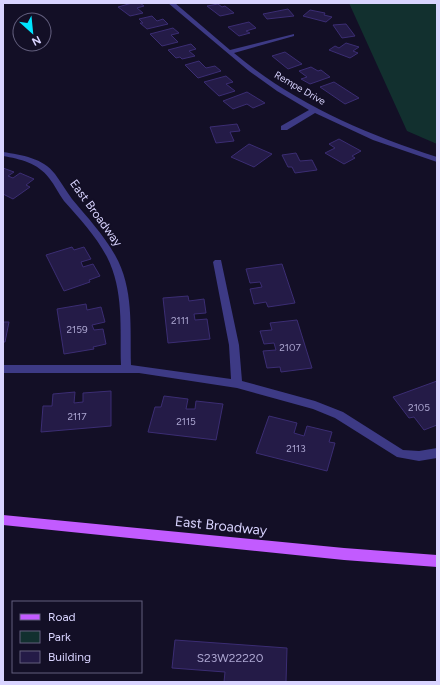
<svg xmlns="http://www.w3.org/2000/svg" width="440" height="685" font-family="Figtree,sans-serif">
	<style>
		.green { fill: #12302f }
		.building { fill: #241b47; stroke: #3b2d73 }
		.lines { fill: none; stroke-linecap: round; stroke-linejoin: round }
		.minor { fill: #3d3a85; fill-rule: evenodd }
		.major { fill: #c25bff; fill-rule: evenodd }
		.labels { text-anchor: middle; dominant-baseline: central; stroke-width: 3.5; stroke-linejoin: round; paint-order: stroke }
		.far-street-label { font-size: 10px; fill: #d9d4ff; stroke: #130f26 }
		.number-label { font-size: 10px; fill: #aca6d1 }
		.street-label { font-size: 12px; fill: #d9d4ff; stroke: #130f26 }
		.near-number-label { font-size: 12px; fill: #aca6d1 }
		.near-street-label { font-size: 14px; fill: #d9d4ff; stroke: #130f26 }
	</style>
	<rect width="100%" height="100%" fill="#130f26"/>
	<polygon class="green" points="349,3 437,3 437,144 407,131"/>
	<g class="building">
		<polygon points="132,3 140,3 144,6 137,8 143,13 130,16 118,7"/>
		<polygon points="218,4 222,7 225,6 234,13 220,16 207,6"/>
		<polygon points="288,9 294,16 267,19 263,14"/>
		<polygon points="310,10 325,13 324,15 332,17 326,22 303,16"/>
		<polygon points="152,16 157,21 163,19 168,24 147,29 140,23 143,23 139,19"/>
		<polygon points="249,22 256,28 246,31 250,33 239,36 228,27"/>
		<polygon points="346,24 355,36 342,38 333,25"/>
		<polygon points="173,28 179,33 171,35 178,42 162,46 150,34"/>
		<polygon points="346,43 359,47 353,51 358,53 350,58 329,50 335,46 339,48"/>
		<polygon points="191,44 196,49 189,51 195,56 182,59 180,57 176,58 168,50"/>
		<polygon points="285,52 302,64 288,69 272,56"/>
		<polygon points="199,61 206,68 215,66 221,71 198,78 185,65"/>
		<polygon points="311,67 318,71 321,70 330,77 310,84 301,79 307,77 299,71"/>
		<polygon points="226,76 233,82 226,84 235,91 219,96 204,82"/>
		<polygon points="334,82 359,98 345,104 320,87"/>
		<polygon points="247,92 265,103 253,108 247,104 233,109 223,101"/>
		<polygon points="237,124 240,131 230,132 234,141 216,143 210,127"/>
		<polygon points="339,139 361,151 352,156 355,158 344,164 325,153 335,148 329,144"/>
		<polygon points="249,144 272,154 254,167 231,157"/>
		<polygon points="296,153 300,161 312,160 317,170 295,173 292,167 288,167 282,155"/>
		<polygon points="3,168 14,172 8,176 13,178 20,173 34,179 26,185 30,187 13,199 3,194"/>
		<polygon points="72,247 74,250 84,247 91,259 81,262 83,267 93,264 100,276 89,280 90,282 64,291 46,255"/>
		<polygon points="282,264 295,303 268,307 266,302 254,304 250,289 262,287 260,282 250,283 246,269"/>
		<polygon points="188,296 189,301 204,299 206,313 194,314 195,320 207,319 210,339 168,343 163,298"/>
		<polygon points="86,304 87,310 101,307 105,322 92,325 94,330 103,329 106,344 93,347 94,349 64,354 57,309"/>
		<polygon points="297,320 312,368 281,372 280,367 267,368 263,351 276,350 274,343 264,344 260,331 272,330 270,323"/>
		<polygon points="3,322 9,322 5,342 3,342"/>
		<polygon points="437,381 437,425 424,430 414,417 409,418 393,397"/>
		<polygon points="111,391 111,426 41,432 43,406 52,406 53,394 75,392 74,403 83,402 83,393"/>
		<polygon points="164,396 188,399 186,409 195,409 196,401 223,404 216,440 148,432 155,407 161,407"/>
		<polygon points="269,416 297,423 294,433 304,436 307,426 332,432 329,442 335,443 327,471 256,453"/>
		<polygon points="175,640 287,648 286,682 224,682 225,672 172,668"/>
	</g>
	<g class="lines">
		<g class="minor">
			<path d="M168,3H175L230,50L294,34V36L234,53C294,103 363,133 437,157V162L373,140L315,113L287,130H281V126L309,110L277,91L249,71Z"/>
			<path d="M3,152C22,155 43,158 55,174C61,182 66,191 72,199C87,217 103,234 115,255C134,288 130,328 131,365L231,379L229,345L213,262L215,260H221L239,345L242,381L315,401L343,412L403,450L419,451L437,448V458L419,461L397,457L335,418L313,409L237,388L139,373H3V365H121C120,329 124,290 107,257C96,236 79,218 64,201C58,193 55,185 49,178C38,163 20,159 3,156Z"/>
		</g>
		<polygon class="major" points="3,515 344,548 437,555 437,567 344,560 3,525"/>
	</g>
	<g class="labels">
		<g class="far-street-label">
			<text transform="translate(300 88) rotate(30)">Rempe Drive</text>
		</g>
		<g class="number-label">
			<text x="180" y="320">2111</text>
			<text x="77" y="329">2159</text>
			<text x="290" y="347">2107</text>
			<text x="419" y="407">2105</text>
			<text x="77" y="416">2117</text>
			<text x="186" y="421">2115</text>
			<text x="296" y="448">2113</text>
		</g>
		<g class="street-label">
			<text transform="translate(96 213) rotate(54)">East Broadway</text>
		</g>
		<g class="near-number-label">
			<text x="230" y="658">S23W22220</text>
		</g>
		<g class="near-street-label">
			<text transform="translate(221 526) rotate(6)">East Broadway</text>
		</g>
	</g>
	<rect width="440" height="685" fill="none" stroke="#d9d4ff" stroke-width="8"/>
	<rect x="12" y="601" width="130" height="72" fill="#130f26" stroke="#625e7d"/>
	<rect x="20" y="614" width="20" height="6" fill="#c25bff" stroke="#625e7d"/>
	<text x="48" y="621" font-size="12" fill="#d9d4ff">Road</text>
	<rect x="20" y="631" width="20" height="12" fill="#12302f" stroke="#625e7d"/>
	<text x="48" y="641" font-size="12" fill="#d9d4ff">Park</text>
	<rect x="20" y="651" width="20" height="12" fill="#241b47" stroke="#625e7d"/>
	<text x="48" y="661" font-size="12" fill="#d9d4ff">Building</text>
	<g transform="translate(32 32) rotate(153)"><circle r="19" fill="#130f26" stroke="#625e7d"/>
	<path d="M0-3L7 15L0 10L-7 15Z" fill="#00e5ff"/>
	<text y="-6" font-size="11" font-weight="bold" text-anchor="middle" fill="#d9d4ff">N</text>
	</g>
</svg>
